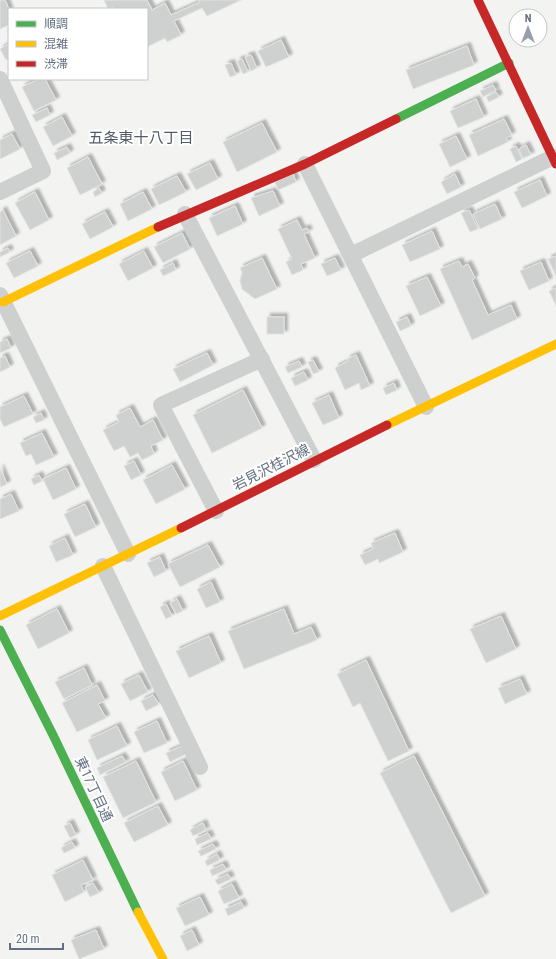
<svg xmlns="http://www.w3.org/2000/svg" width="556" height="959" font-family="'Roboto Condensed','Noto Sans JP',sans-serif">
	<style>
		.building { fill: #cfd0d0; stroke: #e2e3e2; filter: url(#shadow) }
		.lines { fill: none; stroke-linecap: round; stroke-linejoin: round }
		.street { stroke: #cecfcf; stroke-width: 16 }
		.fast { stroke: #4caf50; stroke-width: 9 }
		.slow { stroke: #ffc107; stroke-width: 9 }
		.jam { stroke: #c62828; stroke-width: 9 }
		.labels { text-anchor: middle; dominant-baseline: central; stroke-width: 4; stroke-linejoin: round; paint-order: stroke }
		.street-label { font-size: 14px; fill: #647082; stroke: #fff }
		.neighbourhood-label { font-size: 15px; fill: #525b67; stroke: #fff }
	</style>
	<defs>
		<filter id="shadow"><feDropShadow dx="3.5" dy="-3.5" stdDeviation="1" flood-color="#0004"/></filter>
	</defs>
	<rect width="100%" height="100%" fill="#f3f4f2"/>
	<g class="building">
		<polygon points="0,0 5,0 9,9 9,25 0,29"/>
		<polygon points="104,0 147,0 152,10 165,3 171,15 200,2 199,0 241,0 207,16 202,8 174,21 181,35 167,42 165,38 147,47 147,9 114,9 113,7 108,9"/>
		<polygon points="281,40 289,57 266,67 258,51"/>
		<polygon points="9,44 9,58 6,60 0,49"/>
		<polygon points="467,46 474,65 413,89 406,70"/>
		<polygon points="251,55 257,68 251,71 245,57"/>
		<polygon points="242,59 248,72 243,74 237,61"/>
		<polygon points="231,63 236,75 230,77 225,65"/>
		<polygon points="39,79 45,79 56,100 34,111 22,87"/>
		<polygon points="493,85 496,90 483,97 480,91"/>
		<polygon points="496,92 499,97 489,102 486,97"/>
		<polygon points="476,99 484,117 458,128 450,111"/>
		<polygon points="47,108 50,115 36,122 32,115"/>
		<polygon points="62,117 72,136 53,146 43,127"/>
		<polygon points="504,119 512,135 506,138 508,142 478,156 469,135"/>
		<polygon points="262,123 277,152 237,172 223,142"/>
		<polygon points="12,134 20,149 0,159 0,140"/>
		<polygon points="456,136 467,159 450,167 439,144"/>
		<polygon points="526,145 531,155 523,158 519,149"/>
		<polygon points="516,146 522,159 516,162 510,149"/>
		<polygon points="67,147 70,153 57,160 54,153"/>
		<polygon points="88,157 102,184 80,195 67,168"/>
		<polygon points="210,163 218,179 196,190 187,174"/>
		<polygon points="293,174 296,182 278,190 275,182"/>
		<polygon points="455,174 461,187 447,194 441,182"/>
		<polygon points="177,176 186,192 159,205 151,189"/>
		<polygon points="540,180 547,196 522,208 514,192"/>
		<polygon points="99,188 102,193 95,197 93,192"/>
		<polygon points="273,191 280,206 259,216 251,198"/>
		<polygon points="35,192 49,220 30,230 15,203"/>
		<polygon points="143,192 152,209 128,221 120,204"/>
		<polygon points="495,204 502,219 480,229 473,214"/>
		<polygon points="235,206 243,224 217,236 209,218"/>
		<polygon points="3,210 16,236 0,245 0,212"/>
		<polygon points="469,210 478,229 470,232 461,213"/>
		<polygon points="105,212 113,227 90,239 82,224"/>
		<polygon points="297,220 302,230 307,228 309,232 304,234 315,258 301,264 303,270 292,275 286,262 292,259 278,229"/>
		<polygon points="432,231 440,249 410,262 402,245"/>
		<polygon points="182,233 190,249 163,263 154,247"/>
		<polygon points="8,248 10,252 0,257 0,252"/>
		<polygon points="30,251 38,266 14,278 6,263"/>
		<polygon points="144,251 153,268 128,281 119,264"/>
		<polygon points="556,256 556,276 548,259"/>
		<polygon points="262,258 277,289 255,299 242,289 240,281 242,272 240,268"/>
		<polygon points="335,258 341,270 327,276 321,264"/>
		<polygon points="459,261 462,267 468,264 475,278 472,280 488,315 511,305 517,319 472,340 440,269"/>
		<polygon points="541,262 549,281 529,290 520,271"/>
		<polygon points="173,263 176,270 163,276 160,270"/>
		<polygon points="427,277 441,306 420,316 406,286"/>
		<polygon points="556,288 556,306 549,291"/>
		<rect x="267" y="317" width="17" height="17"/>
		<polygon points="407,317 411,326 400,331 396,322"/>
		<polygon points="7,339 11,348 0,353 0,342"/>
		<polygon points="207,353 213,365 180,382 173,369"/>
		<polygon points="356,355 370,386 361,390 359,383 345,390 335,368 348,361 347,359"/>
		<polygon points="5,356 10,367 0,372 0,358"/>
		<polygon points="313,360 319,372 313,374 308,362"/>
		<polygon points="299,361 302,367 288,373 285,367"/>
		<polygon points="304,372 308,380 295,386 291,378"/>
		<polygon points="394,383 397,390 386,395 383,388"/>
		<polygon points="243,390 262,428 212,453 193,415"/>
		<polygon points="329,395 339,418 323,425 312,403"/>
		<polygon points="24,396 33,414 4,427 0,419 0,407"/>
		<polygon points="130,408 140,427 153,420 163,440 151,446 154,454 142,460 138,453 130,457 124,446 114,451 103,430 119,422 116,415"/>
		<polygon points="41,413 44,420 36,423 33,417"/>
		<polygon points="42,433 54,457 36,465 31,454 26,456 20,443"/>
		<polygon points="134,461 141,475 131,480 124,466"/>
		<polygon points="172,465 185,489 156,504 143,480"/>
		<polygon points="0,468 7,484 1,487 0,486"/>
		<polygon points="66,468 76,489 53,500 43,479"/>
		<polygon points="39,475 42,481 34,485 31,479"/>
		<polygon points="11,494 19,511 0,519 0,499"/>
		<polygon points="85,504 96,527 75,537 64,514"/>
		<polygon points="395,533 403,552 379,563 378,559 365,565 360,555 373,549 371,543"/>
		<polygon points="65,538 73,555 56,562 49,546"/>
		<polygon points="208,545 220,567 180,587 168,564"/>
		<polygon points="160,557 166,571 154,577 147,563"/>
		<polygon points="211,582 220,602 206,608 197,589"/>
		<polygon points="177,599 183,611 176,614 170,603"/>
		<polygon points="166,604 172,616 166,619 160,607"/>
		<polygon points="57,609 69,633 38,649 26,625"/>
		<polygon points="284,609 294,634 311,627 317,640 244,669 228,631"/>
		<polygon points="501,616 516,649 486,663 470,629"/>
		<polygon points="209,636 221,663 189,678 176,651"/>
		<polygon points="366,660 409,751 388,761 360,703 353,707 337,674"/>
		<polygon points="84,668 92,685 64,699 55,682"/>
		<polygon points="139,675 148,692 130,701 121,684"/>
		<polygon points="520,679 527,694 505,704 498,688"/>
		<polygon points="97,685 105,701 98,704 106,718 77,732 62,703"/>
		<polygon points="153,695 159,704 146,711 141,701"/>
		<polygon points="157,721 167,743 144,753 134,732"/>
		<polygon points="117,726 127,746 97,760 88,740"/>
		<polygon points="182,746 186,754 170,762 166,753"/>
		<polygon points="122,756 126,762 100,775 97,768"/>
		<polygon points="414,756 485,896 451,913 380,773"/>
		<polygon points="136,761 156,802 123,818 103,777"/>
		<polygon points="183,761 197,790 175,801 161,772"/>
		<polygon points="158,806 168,825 134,842 124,823"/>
		<polygon points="70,823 76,835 70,838 64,826"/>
		<polygon points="203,823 206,830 193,836 190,830"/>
		<polygon points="208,833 211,839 197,845 195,839"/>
		<polygon points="72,842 75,848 64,853 61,848"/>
		<polygon points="213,844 216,849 201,856 198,851"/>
		<polygon points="217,854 220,860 207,866 205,861"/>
		<polygon points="83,860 93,880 81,885 84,892 65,902 52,875"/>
		<polygon points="223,864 226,870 212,876 210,870"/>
		<polygon points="228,874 231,879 218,885 215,880"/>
		<polygon points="93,883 99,893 90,897 85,887"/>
		<polygon points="232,884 239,898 224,904 218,891"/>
		<polygon points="200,897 209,915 185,926 176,908"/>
		<polygon points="241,902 244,908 228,916 225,909"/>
		<polygon points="96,930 104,949 79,959 71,940"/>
		<polygon points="192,930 199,945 187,951 180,936"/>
	</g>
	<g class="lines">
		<g class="street">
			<polyline points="0,79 43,171 0,192"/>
			<polyline points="305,164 426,407"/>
			<polyline points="185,214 314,460"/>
			<polyline points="351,255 553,157"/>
			<polyline points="0,295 128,554"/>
			<polyline points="216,511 161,405 262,359"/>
			<polyline points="103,566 200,767"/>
		</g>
		<g class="fast">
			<polyline points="396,119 509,63"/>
			<polyline points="0,630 53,735 138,912"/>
		</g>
		<g class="slow">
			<polyline points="3,302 158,227"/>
			<polyline points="387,425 556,344"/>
			<polyline points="0,616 181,528"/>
			<polyline points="138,912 163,959"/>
		</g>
		<g class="jam">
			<polyline points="478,0 556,164"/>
			<polyline points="158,227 305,164 396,119"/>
			<polyline points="181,528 387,425"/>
		</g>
	</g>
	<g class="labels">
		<g class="street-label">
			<text transform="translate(271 467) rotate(-27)">岩見沢桂沢線</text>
			<text transform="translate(94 789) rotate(65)">東17丁目通</text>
		</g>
		<g class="neighbourhood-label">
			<text x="141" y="138">五条東十八丁目</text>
		</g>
	</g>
	<rect x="8" y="8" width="140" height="72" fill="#ffffff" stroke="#c1c6cd"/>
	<rect x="16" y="21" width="20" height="6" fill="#4caf50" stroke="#c1c6cd"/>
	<text x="44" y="28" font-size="12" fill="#647082">順調</text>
	<rect x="16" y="41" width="20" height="6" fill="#ffc107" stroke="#c1c6cd"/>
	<text x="44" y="48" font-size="12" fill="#647082">混雑</text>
	<rect x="16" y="61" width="20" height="6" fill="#c62828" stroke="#c1c6cd"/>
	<text x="44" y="68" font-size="12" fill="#647082">渋滞</text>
	<g transform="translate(528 28)"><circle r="19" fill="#ffffff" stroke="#c1c6cd"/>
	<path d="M0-3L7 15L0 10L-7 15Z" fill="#969ea9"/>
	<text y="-6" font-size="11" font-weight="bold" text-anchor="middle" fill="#647082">N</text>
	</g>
	<path d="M10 943v6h53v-6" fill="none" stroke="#647082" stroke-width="2"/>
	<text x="16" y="943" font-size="12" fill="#647082" stroke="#ffffff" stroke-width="3" paint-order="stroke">20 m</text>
</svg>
